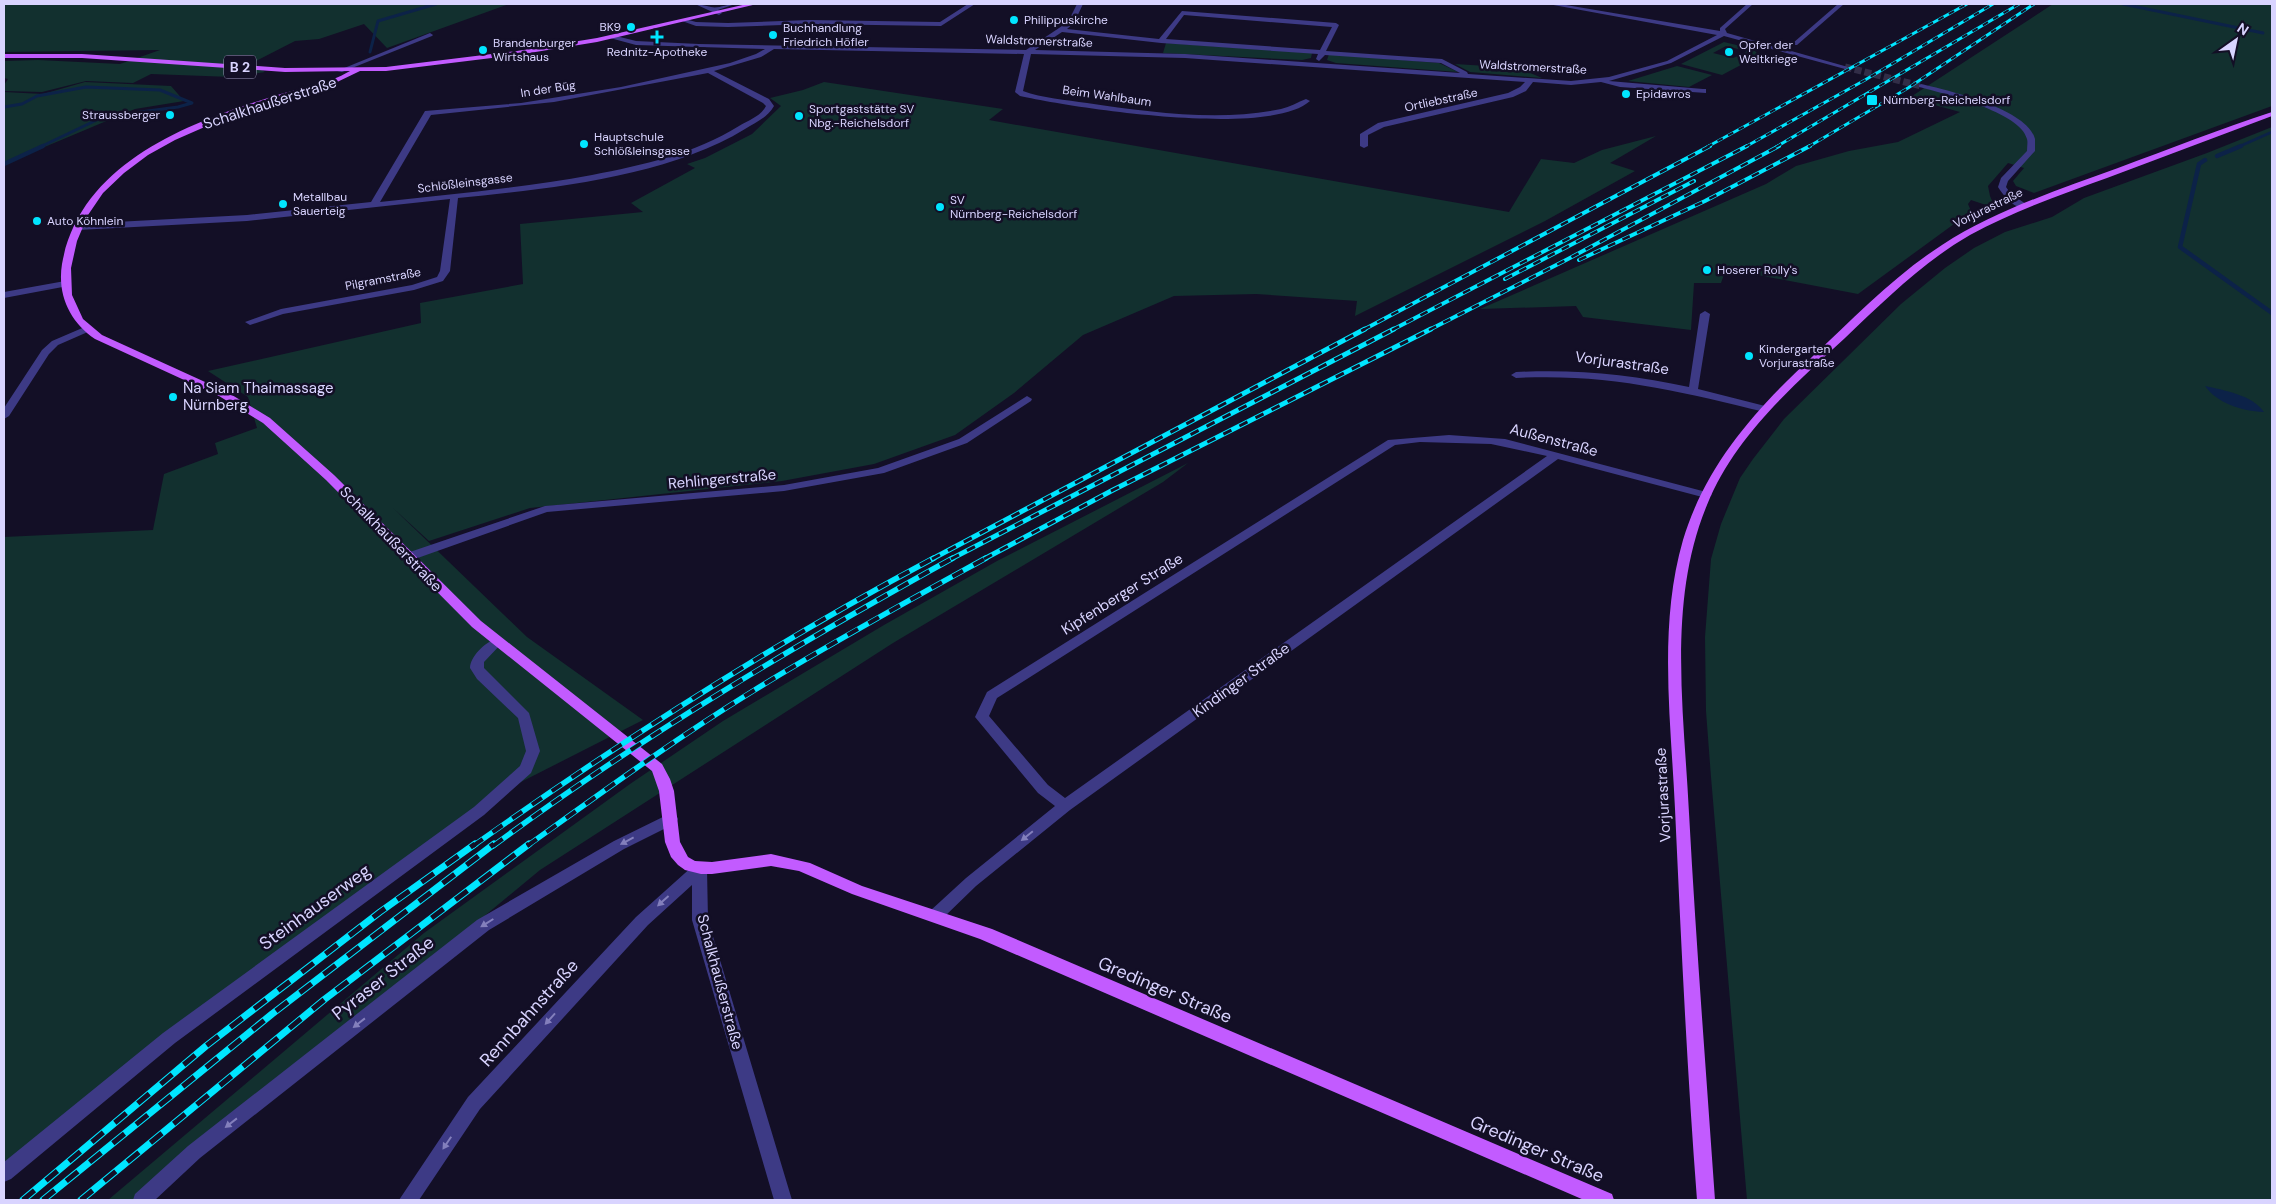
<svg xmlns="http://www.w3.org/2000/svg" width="2276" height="1204" font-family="'DM Sans',sans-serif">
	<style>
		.green { fill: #12302f; fill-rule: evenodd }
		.water { fill: #0c2248 }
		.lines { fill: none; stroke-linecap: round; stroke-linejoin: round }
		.stream-far1 { stroke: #0c2248; stroke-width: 3 }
		.stream { stroke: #0c2248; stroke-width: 4.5 }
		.minor-tunnel { stroke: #312d47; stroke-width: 7; stroke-dasharray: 7 3; stroke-linecap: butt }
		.minor { fill: #3d3a85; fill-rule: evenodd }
		.major { fill: #c25bff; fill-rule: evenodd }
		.rail-far4-casing { stroke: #00e5ff; stroke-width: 3 }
		.rail-far3-casing { stroke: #00e5ff; stroke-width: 4 }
		.rail-far2-casing { stroke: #00e5ff; stroke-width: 5 }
		.rail-far1-casing { stroke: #00e5ff; stroke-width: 5.5 }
		.rail-casing { stroke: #00e5ff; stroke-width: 7 }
		.rail-far4 { stroke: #130f26; stroke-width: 2; stroke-dasharray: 6; stroke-linecap: butt }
		.rail-far3 { stroke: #130f26; stroke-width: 2.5; stroke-dasharray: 8; stroke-linecap: butt }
		.rail-far2 { stroke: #130f26; stroke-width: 3; stroke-dasharray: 9; stroke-linecap: butt }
		.rail-far1 { stroke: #130f26; stroke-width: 4; stroke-dasharray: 12; stroke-linecap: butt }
		.rail { stroke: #130f26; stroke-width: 5; stroke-dasharray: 15; stroke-linecap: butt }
		.oneway { fill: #837fbc }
		.poi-dot { fill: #00e5ff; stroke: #130f26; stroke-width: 2 }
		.labels { text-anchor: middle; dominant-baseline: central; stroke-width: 5; stroke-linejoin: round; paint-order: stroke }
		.far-poi-label { font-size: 12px; fill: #d9d4ff; stroke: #130f26; text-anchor: start }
		.far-street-label { font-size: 12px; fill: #d9d4ff; stroke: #130f26 }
		.shield { fill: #130f26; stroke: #9e99be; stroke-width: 1 }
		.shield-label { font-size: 14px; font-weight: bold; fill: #d9d4ff }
		.street-label { font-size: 15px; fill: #d9d4ff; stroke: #130f26 }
		.poi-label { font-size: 15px; fill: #d9d4ff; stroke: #130f26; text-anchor: start }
		.near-street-label { font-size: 18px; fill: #d9d4ff; stroke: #130f26 }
	</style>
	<rect width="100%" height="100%" fill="#130f26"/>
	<g class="green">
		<polygon points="4,4 509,4 387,48 364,24 319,39 295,41 252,63 265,72 232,77 151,74 133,83 86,81 42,92 4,91 4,85 8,79 4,78 4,61 38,60 120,64 160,50 4,52"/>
		<polygon points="2053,4 2272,4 2272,106 2034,193 2016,186 2013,181 2024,168 2008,163 1988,186 1990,196 1995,208 1971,200 1968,204 1971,211 1965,216 1858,294 1726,269 1721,283 1694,283 1691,330 1583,317 1576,306 1480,309 1766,184 1796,166 1849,151 1898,142 1960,112 1909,98"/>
		<path d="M1724,42L1753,49L1758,54L1754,58L1722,75L1681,64ZM1726,46L1746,51V52L1742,54L1745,55L1742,57L1738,56L1733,58L1713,53Z"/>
		<polygon points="1166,43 1312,53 1311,58 1302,60 1163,53"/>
		<polygon points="1329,54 1439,63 1458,72 1336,63 1327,60"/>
		<polygon points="1455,64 1519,68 1542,78 1470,72"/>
		<polygon points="1677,66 1712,75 1689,87 1628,81"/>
		<polygon points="85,82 171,86 184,101 135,109 4,164 4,92 43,94"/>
		<polygon points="824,82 1003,109 989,120 1509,212 1541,159 1574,163 1602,150 1656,136 1610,163 1635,171 1545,221 1355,316 1357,301 1256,294 1174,296 1083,335 1014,393 955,435 874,464 782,481 530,508 429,541 393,508 527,637 643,720 521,782 270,966 4,1178 4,537 153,530 164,474 218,454 215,443 257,428 248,397 208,371 421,323 420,303 523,284 520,224 643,212 631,203 695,168 687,164 705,158 752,134 781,106 770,98 803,90"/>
		<polygon points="2272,127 2272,1200 1747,1200 1711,777 1706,711 1705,637 1711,559 1721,524 1740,478 1753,459 1784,419 1901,304 1945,268 1974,248 2005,232 2052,217 2084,198 2207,153"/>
		<polygon points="1188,463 1163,482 893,643 540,870 142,1200 108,1200 424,933 630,784 723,721 884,625 997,561"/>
	</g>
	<path class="water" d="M2205,386C2223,390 2253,395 2264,412C2241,411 2217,403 2205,386Z"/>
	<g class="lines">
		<g class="stream-far1">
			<polyline points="2123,4 2263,33"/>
			<polyline points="370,52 378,21 436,4"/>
			<polyline points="4,107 22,104 37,96 86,87 160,90 192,103 178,107 103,117 40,147"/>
			<polyline points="2238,147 2272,132"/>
		</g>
		<g class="stream">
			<polyline points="2217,156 2241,146"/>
			<polyline points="2205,160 2199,164 2180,247 2272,313"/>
			<polyline points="4,164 43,146"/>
		</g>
		<polyline class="minor-tunnel" points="1845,67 1921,86"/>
		<g class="minor">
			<path d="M695,4C701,4 705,6 711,7C718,9 727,4 735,4L718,10L722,13L719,15Z"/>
			<polygon points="968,4 975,4 941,26 809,24 728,27 696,26 682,21 685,19 696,22 728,23 809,20 940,22"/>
			<path d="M1077,4H1083L1074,23L1067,29L1159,39L1182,11L1336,23L1339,25L1326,51L1442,59L1467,72L1468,74L1571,81L1609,77L1667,61L1717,35L1548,4H1560L1720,31V28L1747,4H1753L1725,29L1727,33L1848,67L1845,69L1724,36L1671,63L1609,81L1703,89H1706V93L1620,87L1601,82L1571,85L1533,82L1526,91L1513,97L1384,127L1368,135V146L1364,148L1360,146V134L1378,123L1508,93L1520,87L1525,82L1185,58L1031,54L1023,91C1042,98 1066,100 1087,103C1148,112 1220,122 1281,109C1290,107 1298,102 1306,99L1310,101C1269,138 1074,108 1020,96L1015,92L1024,54L774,49L761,57L714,71L769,99L774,106C767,118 756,122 745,129C667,177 548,189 458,198L450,271L443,281L414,290L283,314L250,325L245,322L281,309L412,285L437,277L440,271L450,199L247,221L78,230L74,227L78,224L247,215L371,202L425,111L521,103L621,87L730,63L756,54L765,49L636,45L610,38V36L612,35L636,41L699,44L1026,50L1068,22ZM1184,15L1332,27L1320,50L1166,39ZM1062,32L1161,43L1318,54L1316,59L1319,61L1325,55L1441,63L1460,73L1185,54L1035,50ZM708,73L763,103L766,106C761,116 749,120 739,126C694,154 643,165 592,175C522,188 451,194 380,202L431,115L554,102Z"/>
			<polygon points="1838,4 1844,4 1797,45 1793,45 1793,43"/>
			<polygon points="430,33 433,35 432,36 342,72 337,71"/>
			<path d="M1921,84C1947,90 2028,109 2035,139C2035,143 2035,147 2035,151L2008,181L2006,187L2011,194L2026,204V208C2014,209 2004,196 1998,187L2001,178L2027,151C2027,147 2028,142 2027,139C2021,112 1942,93 1919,87V85Z"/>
			<polygon points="65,281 70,284 68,286 4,298 4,292"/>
			<path d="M1705,311L1710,314L1698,389L1769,407V411L1765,412C1679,391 1606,373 1516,378L1511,375L1516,372C1575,369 1631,374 1689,387L1700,314Z"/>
			<polygon points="87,326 92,329 90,331 58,345 49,354 9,416 4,419 4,408 42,350 52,341"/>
			<polygon points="1027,396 1032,399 1031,401 967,443 884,473 784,491 547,512 412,560 404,560 402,557 404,554 545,506 784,485 878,468 959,439"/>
			<path d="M1449,435L1505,439L1710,493L1712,495L1706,498L1558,459L1070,810L976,886L942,919L936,921L930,919L928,915L930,911L966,878L1055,806L1038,793L975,717L987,692L1388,440ZM1420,442L1491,444L1547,456L1065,798L1048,785L989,716L997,698L1395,445Z"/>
			<path d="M496,639L502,643L484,662V668L529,713L540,751L531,773L484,815L175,1043L11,1179L4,1182V1162L163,1033L474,807L520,766L526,751L518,718L477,679L470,668C470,657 485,642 496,639Z"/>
			<polygon points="671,813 676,815 678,819 676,823 624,849 489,930 200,1158 155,1200 133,1200 135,1194 188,1146 477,920 614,841"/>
			<polygon points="699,863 704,865 707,869 708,920 792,1200 774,1200 692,920 692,885 648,925 480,1109 419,1200 399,1200 468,1097 636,917 694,865"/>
		</g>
		<g class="major">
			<path d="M747,4H757L597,42L517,55L386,71H360L333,84L232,115L175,140L148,155L124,173L103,193L88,215L77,241L71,268L72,295L83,319L102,335L227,392L270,418L334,475L481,621L662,764L670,779L674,791L680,842L688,857L695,861L712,862L771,854L810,863L862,886L992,929L1612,1194L1614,1200H1584L980,939L852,894L799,871L771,866L712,874H701L685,870L678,865L671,857L665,842L659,791L652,771L472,627L326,480L263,423L219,396L95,339C70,322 57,295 62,264C80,163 188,123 274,96C299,88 327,85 350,71L285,72L82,58H4V54H82L285,68L386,67L517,51L597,38Z"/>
			<path d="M2272,112V116C2217,137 2162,157 2107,178C2060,195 2014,211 1970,235C1923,262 1884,301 1845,338C1792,387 1735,436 1707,505C1667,601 1684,712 1689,813C1696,942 1706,1071 1715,1200H1697C1687,1070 1681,940 1675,809C1671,721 1658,626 1683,540C1706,464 1756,409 1813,356C1854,318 1895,275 1942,245C1996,210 2058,190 2118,168C2169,149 2220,129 2272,112Z"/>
		</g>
		<defs>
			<g id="rail-far4">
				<polyline points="1707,147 1967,4"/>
				<polyline points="1745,147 1865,80 1993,4"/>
				<polyline points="1776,147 2019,4"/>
				<polyline points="1808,147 1908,88 2034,4"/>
			</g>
			<g id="rail-far3">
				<polyline points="1579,260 1705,201 1810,146"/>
				<polyline points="1505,279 1694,181"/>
				<polyline points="1363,330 1710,146"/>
				<polyline points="1392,330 1747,146"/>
				<polyline points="1429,330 1568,259 1779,146"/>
			</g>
			<g id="rail-far2">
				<polyline points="932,559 1365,329"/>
				<polyline points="951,559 1394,329"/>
				<polyline points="984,559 1113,490 1431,329"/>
			</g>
			<g id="rail-far1">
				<path d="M473,846C621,741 774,643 934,558"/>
				<path d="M493,846C639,738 795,645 953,558"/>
				<path d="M527,846C601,793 675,739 753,691C829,644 908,601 986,558"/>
			</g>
			<g id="rail">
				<polyline points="23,1200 206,1046 380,912 475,844"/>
				<polyline points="43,1200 272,1014 494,844"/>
				<polyline points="81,1200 325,999 529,844"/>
			</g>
		</defs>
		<use href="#rail-far4" class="rail-far4-casing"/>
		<use href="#rail-far3" class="rail-far3-casing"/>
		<use href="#rail-far2" class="rail-far2-casing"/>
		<use href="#rail-far1" class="rail-far1-casing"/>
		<use href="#rail" class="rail-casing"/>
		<use href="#rail-far4" class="rail-far4"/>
		<use href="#rail-far3" class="rail-far3"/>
		<use href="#rail-far2" class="rail-far2"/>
		<use href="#rail-far1" class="rail-far1"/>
		<use href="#rail" class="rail"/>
	</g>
	<defs><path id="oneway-solid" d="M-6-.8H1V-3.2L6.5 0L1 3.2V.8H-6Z" transform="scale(1.25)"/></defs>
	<g class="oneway">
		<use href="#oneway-solid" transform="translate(1027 836) rotate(141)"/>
		<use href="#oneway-solid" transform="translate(627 841) rotate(152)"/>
		<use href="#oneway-solid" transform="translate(663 901) rotate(138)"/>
		<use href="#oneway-solid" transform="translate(487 923) rotate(148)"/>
		<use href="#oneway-solid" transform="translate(550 1019) rotate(132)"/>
		<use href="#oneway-solid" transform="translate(359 1023) rotate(142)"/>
		<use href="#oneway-solid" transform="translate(231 1123) rotate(142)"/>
		<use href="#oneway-solid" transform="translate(447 1143) rotate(124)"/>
	</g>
	<g class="poi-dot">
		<circle cx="1014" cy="20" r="5"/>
		<circle cx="631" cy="27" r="5"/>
		<circle cx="773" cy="35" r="5"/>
		<path d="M654.5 29.5h5v5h5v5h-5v5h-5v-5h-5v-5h5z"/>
		<circle cx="483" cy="50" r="5"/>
		<circle cx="1729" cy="52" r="5"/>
		<circle cx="1626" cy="94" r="5"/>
		<rect x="1866" y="94" width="12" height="12" rx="2.5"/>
		<circle cx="170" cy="115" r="5"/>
		<circle cx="799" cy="116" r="5"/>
		<circle cx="584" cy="144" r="5"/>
		<circle cx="283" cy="204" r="5"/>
		<circle cx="940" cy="207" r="5"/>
		<circle cx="37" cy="221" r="5"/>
		<circle cx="1707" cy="270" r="5"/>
		<circle cx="1749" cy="356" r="5"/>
		<circle cx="173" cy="397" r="5"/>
	</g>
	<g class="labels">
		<g class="far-poi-label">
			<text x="1024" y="20">Philippuskirche</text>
			<text x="621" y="27" text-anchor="end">BK9</text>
			<text x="783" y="28">Buchhandlung<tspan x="783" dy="14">Friedrich Höfler</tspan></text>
			<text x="493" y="43">Brandenburger<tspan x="493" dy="14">Wirtshaus</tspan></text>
			<text x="1739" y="45">Opfer der<tspan x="1739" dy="14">Weltkriege</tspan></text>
			<text x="657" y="52" text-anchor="middle">Rednitz-Apotheke</text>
			<text x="1636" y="94">Epidavros</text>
			<text x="1883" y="100">Nürnberg-Reichelsdorf</text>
			<text x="809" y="109">Sportgaststätte SV<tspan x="809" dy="14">Nbg.-Reichelsdorf</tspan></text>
			<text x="160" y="115" text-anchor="end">Straussberger</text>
			<text x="594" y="137">Hauptschule<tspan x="594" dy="14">Schlößleinsgasse</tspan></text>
			<text x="293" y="197">Metallbau<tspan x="293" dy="14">Sauerteig</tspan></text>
			<text x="950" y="200">SV<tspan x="950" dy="14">Nürnberg-Reichelsdorf</tspan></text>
			<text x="47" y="221">Auto Köhnlein</text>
			<text x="1717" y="270">Hoserer Rolly's</text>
			<text x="1759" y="349">Kindergarten<tspan x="1759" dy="14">Vorjurastraße</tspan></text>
		</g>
		<g class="far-street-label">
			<text transform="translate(1039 41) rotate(2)">Waldstromerstraße</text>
			<text transform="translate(1533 67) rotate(3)">Waldstromerstraße</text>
			<text transform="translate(548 89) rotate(-9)">In der Büg</text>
			<text transform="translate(1107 96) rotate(8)">Beim Wahlbaum</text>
			<text transform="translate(1441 100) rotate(-12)">Ortliebstraße</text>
			<text transform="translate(465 183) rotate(-7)">Schlößleinsgasse</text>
			<text transform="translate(1988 208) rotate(-26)">Vorjurastraße</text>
			<text transform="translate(383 279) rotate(-11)">Pilgramstraße</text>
		</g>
		<rect class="shield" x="224" y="55.5" width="32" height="23" rx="4"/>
		<g class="shield-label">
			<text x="240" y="67">B 2</text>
		</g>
		<g class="street-label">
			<text transform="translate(270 103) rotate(-18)">Schalkhaußerstraße</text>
			<text transform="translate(1622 363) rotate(8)">Vorjurastraße</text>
			<text transform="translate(1554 440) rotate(15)">Außenstraße</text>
			<text transform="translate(722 479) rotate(-5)">Rehlingerstraße</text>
			<text transform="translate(391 539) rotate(46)">Schalkhaußerstraße</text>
			<text transform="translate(1122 594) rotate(-32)">Kipfenberger Straße</text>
			<text transform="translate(1241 680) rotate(-36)">Kindinger Straße</text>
			<text transform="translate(1663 795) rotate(-93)">Vorjurastraße</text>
			<text transform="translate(720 982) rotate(75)">Schalkhaußerstraße</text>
		</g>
		<g class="poi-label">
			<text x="183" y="388">Na Siam Thaimassage<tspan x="183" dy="17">Nürnberg</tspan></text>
		</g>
		<g class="near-street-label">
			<text transform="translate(315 907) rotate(-36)">Steinhauserweg</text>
			<text transform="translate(383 978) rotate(-38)">Pyraser Straße</text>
			<text transform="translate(1165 990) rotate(23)">Gredinger Straße</text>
			<text transform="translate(529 1013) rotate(-48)">Rennbahnstraße</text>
			<text transform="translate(1537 1149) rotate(23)">Gredinger Straße</text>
		</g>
	</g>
	<rect width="2276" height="1204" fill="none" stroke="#d9d4ff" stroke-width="10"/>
	<g transform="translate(2236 40) rotate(33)" stroke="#130f26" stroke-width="4" paint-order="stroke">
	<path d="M0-4L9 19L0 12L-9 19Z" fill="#d9d4ff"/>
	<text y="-8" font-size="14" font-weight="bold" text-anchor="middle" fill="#d9d4ff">N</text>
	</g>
</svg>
